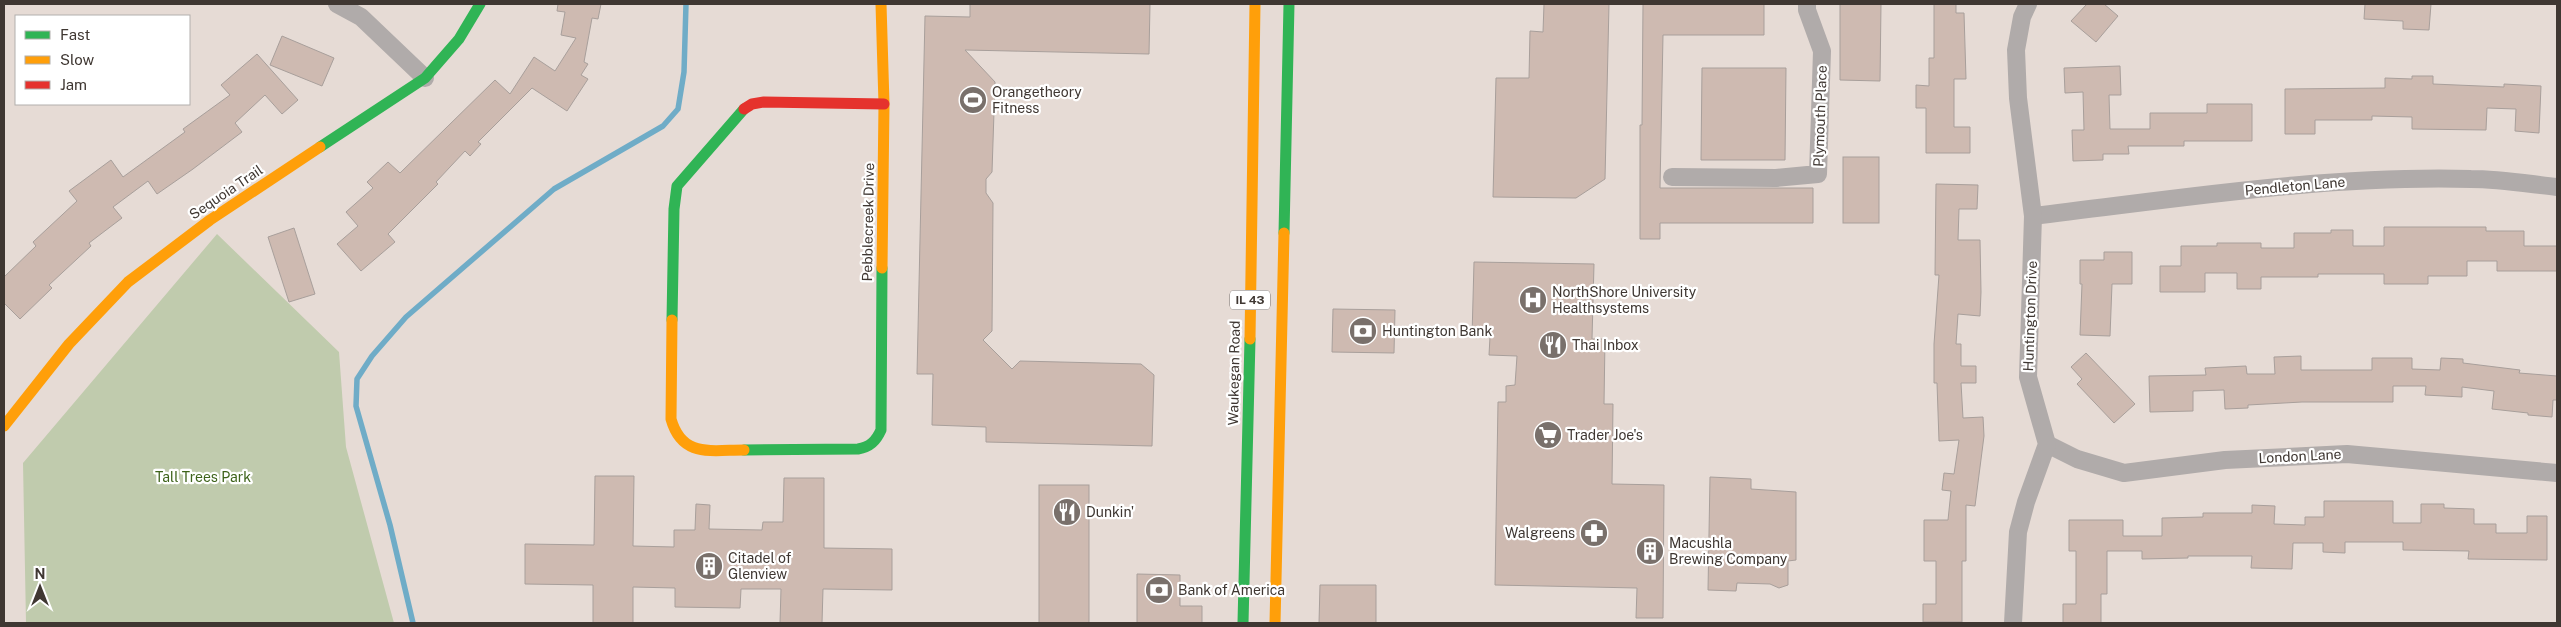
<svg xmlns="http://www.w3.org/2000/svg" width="2561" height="627" font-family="'Public Sans',sans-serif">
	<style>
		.green { fill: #c0cbad }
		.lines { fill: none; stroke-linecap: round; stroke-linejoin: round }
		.stream { stroke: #6facc7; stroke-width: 5.5 }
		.building { fill: #cebab1; stroke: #a89f9b }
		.street { stroke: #b0abaa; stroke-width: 18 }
		.fast { stroke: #30b455; stroke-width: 11 }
		.slow { stroke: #ff9f0a; stroke-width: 11 }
		.jam { stroke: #e5322d; stroke-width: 11 }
		.labels { text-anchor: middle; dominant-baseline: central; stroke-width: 4.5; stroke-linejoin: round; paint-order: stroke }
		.shield { fill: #fff; stroke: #797370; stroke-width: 1 }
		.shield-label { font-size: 12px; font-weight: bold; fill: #3f3732 }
		.poi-label { font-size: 14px; fill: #3f3732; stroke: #fff; text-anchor: start }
		.street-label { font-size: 14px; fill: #3f3732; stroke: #fff }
		.park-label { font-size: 14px; fill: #3e631b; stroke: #fff }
	</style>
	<rect width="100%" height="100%" fill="#e6dbd5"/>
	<polygon class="green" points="217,234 339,352 346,447 394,623 26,623 23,463"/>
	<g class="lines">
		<polyline class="stream" points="413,623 390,525 356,406 357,379 372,356 406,317 554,189 663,126 678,109 684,72 686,4"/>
	</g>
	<g class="building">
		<polygon points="558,4 601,4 598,19 592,18 584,62 588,64 581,75 588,79 567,111 532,88 478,142 481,144 470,156 465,151 436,182 438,184 388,234 395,242 361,271 337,244 358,226 346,212 373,188 367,182 388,162 400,173 495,80 510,94 534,57 555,71 576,38 561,35 565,12 557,11"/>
		<polygon points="970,4 1150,4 1149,54 965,50 995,82 992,172 986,179 986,193 993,203 992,331 983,340 1012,369 1020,361 1141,364 1154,375 1152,446 986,442 986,427 932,425 933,374 917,374 925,16 970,17"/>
		<polygon points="1544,4 1609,4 1605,179 1576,198 1493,197 1496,78 1529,78 1530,31 1543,32"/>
		<polygon points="1643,4 1764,4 1764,35 1663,35 1660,188 1813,188 1813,223 1660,223 1660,239 1640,239 1640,125 1642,125"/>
		<polygon points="1840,4 1881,4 1880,81 1840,80"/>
		<polygon points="1934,4 1956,4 1956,13 1964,13 1966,79 1954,79 1954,127 1970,127 1970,153 1926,153 1926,108 1916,108 1916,85 1929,86 1929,58 1934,58"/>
		<polygon points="2087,4 2104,4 2118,16 2096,42 2071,21"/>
		<polygon points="2365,4 2431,4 2429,30 2403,29 2403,21 2364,19"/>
		<polygon points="282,36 334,58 322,86 270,65"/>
		<polygon points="257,54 298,100 282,114 265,95 235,123 242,132 193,169 157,194 148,181 113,207 122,218 89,243 91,246 49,285 52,288 20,319 4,303 4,277 36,246 33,242 77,201 69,191 111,160 123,177 185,132 183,129 230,95 221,85"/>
		<polygon points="2120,66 2121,95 2109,95 2110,129 2150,129 2150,113 2207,113 2207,104 2252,104 2252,141 2184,141 2184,146 2128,146 2129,154 2103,154 2103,160 2073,161 2072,130 2084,130 2083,92 2065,93 2064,68"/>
		<polygon points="1702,68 1786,68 1785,160 1701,160"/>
		<polygon points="2412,76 2433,76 2433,84 2504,87 2504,84 2541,86 2539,133 2515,131 2516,109 2487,108 2486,130 2412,129 2412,117 2372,116 2372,120 2315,120 2315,134 2285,134 2285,89 2385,88 2385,78 2412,79"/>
		<rect x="1843" y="157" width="36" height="66"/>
		<polygon points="1936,184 1978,185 1977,209 1959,209 1958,240 1980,240 1981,292 1980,316 1958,314 1956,344 1961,344 1961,366 1976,366 1976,383 1961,383 1963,418 1983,417 1984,436 1975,506 1966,505 1966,561 1962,561 1962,622 1923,622 1923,604 1936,604 1936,561 1924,561 1924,520 1948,520 1951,491 1942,490 1944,473 1954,474 1959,440 1939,441 1937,383 1934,383 1934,344 1939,275 1935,275"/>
		<polygon points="2384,227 2486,227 2486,231 2524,231 2524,246 2557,246 2557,271 2497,271 2497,261 2467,261 2467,276 2428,276 2428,284 2384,284 2384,274 2318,274 2318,277 2261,277 2261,289 2237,289 2237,273 2205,273 2205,292 2160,292 2160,266 2181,266 2181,246 2217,246 2217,243 2261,243 2261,248 2294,248 2294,233 2331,233 2331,230 2353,230 2353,246 2384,246"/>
		<polygon points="294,228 315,294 289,302 268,237"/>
		<polygon points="2104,252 2132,252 2132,284 2112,284 2110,336 2080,335 2082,284 2080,284 2080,260 2104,260"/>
		<polygon points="1474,262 1594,264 1592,339 1605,339 1604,404 1613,404 1612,484 1664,485 1663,618 1636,618 1637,588 1495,585 1498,402 1506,402 1506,386 1515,385 1517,356 1489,355 1490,337 1472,337"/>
		<polygon points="1333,309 1395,310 1394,353 1332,352"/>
		<polygon points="2086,353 2135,404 2114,423 2077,384 2082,379 2071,367"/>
		<polygon points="2301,356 2301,370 2372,370 2372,358 2412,358 2412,369 2440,370 2441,358 2463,359 2463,363 2520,370 2519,373 2557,376 2557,400 2553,400 2552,417 2528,415 2528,413 2492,409 2494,391 2462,387 2462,397 2425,395 2426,386 2393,386 2393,402 2302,402 2248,405 2248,408 2225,409 2224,390 2193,391 2193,411 2150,412 2149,376 2206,375 2205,368 2246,366 2247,374 2275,374 2274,357"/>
		<polygon points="595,476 634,476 633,546 674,547 674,530 695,530 696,504 710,505 709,529 762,530 763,522 783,522 784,478 824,478 824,548 892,549 892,590 823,589 822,623 780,623 781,589 741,589 740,608 675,607 675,588 633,587 633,623 593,623 593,585 525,584 525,544 594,545"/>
		<polygon points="1710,477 1751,479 1751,489 1796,492 1796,560 1788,561 1788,585 1779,588 1770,584 1737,583 1736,591 1708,590"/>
		<rect x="1039" y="485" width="50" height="138"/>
		<polygon points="2324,501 2393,501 2393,523 2421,523 2421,504 2444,504 2444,508 2474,509 2474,524 2496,524 2496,533 2527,533 2527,516 2547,516 2547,560 2468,559 2469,551 2403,550 2403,542 2345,542 2345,553 2323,552 2323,543 2293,543 2292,569 2251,568 2252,556 2188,556 2188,558 2142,559 2142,551 2107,551 2107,594 2101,594 2101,623 2063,623 2063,604 2076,604 2076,551 2069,551 2069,520 2123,520 2123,536 2162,536 2162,518 2203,517 2203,513 2252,513 2252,505 2275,506 2274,524 2305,525 2305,517 2324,517"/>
		<polygon points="1137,574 1180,575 1180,606 1202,606 1202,623 1137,623"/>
		<polygon points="1320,585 1376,585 1376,623 1319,623"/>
	</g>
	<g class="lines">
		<g class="street">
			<polyline points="337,4 361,17 425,78"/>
			<polyline points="1672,177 1776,178 1818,174 1822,51 1807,10 1807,4"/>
			<path d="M2033,216C2178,199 2324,175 2471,179C2499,179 2529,184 2557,187"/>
			<polyline points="2047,444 2077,459 2124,473 2225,460 2347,454 2557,473"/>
			<polyline points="2013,623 2018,532 2026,502 2047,444 2028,377 2033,216 2018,98 2016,50 2022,17 2028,4"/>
		</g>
		<g class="fast">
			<polyline points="320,147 425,78 459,39 480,4"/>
			<polyline points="1284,233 1289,4"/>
			<polyline points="672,320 674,209 677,186 744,109"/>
			<path d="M744,450L858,449C870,447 876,441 881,430L882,268"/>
			<polyline points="1243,623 1250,339"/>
		</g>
		<g class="slow">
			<polyline points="881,4 884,104 882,268"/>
			<path d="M672,320L671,419C682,458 711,450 744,450"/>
			<polyline points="1250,339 1255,4"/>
			<polyline points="4,426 69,344 128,282 210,220 320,147"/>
			<polyline points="1275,623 1284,233"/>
		</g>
		<polyline class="jam" points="744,109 752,104 764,102 884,104"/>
	</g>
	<defs>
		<symbol id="stadium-disc" viewBox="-11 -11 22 22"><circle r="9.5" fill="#79706b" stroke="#fff"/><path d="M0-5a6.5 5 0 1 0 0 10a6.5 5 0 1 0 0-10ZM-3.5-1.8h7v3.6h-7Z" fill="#fff"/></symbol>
		<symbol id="hospital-disc" viewBox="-11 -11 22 22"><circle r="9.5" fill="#79706b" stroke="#fff"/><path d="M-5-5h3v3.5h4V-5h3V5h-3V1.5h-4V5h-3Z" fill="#fff"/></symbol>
		<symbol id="bank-disc" viewBox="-11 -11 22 22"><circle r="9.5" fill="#79706b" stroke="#fff"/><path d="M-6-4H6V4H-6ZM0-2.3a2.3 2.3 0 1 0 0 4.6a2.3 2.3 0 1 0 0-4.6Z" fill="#fff"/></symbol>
		<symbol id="restaurant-disc" viewBox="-11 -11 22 22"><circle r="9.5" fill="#79706b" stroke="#fff"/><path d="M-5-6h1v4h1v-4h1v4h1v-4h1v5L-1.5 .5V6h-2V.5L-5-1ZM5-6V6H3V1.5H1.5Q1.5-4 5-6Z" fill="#fff"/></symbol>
		<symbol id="supermarket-disc" viewBox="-11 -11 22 22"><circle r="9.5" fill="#79706b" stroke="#fff"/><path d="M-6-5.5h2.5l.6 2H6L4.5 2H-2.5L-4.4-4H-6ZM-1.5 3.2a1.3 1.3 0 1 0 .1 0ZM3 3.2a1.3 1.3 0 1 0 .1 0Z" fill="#fff"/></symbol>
		<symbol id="pharmacy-disc" viewBox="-11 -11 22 22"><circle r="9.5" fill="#79706b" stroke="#fff"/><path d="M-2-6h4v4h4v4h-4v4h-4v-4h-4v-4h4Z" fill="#fff"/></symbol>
		<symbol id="building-disc" viewBox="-11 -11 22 22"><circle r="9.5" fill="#79706b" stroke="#fff"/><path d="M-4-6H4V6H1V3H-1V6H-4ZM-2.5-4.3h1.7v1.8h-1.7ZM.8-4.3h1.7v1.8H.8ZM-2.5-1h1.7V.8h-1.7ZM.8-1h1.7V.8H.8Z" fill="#fff"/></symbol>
	</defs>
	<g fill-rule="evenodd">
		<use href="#stadium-disc" x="957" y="84" width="32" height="32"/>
		<use href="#hospital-disc" x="1517" y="284" width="32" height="32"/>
		<use href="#bank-disc" x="1347" y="315" width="32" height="32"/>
		<use href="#restaurant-disc" x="1537" y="329" width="32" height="32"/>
		<use href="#supermarket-disc" x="1532" y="419" width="32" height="32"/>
		<use href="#restaurant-disc" x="1051" y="496" width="32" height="32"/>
		<use href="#pharmacy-disc" x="1578" y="517" width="32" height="32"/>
		<use href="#building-disc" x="1634" y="535" width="32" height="32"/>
		<use href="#building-disc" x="693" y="550" width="32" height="32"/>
		<use href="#bank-disc" x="1143" y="574" width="32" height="32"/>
	</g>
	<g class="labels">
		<rect class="shield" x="1230" y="290.5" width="40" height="19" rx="4"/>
		<g class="shield-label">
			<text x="1250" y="300">IL 43</text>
		</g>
		<g class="poi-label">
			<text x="992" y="92">Orangetheory<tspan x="992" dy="16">Fitness</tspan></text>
			<text x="1552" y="292">NorthShore University<tspan x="1552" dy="16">Healthsystems</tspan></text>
			<text x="1382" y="331">Huntington Bank</text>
			<text x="1572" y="345">Thai Inbox</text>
			<text x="1567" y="435">Trader Joe's</text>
			<text x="1086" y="512">Dunkin'</text>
			<text x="1575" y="533" text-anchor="end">Walgreens</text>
			<text x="1669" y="543">Macushla<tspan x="1669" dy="16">Brewing Company</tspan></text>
			<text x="728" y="558">Citadel of<tspan x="728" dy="16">Glenview</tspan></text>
			<text x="1178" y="590">Bank of America</text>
		</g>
		<g class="street-label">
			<text transform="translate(1820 116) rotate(-88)">Plymouth Place</text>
			<text transform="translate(2295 186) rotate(-5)">Pendleton Lane</text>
			<text transform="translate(226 192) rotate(-34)">Sequoia Trail</text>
			<text transform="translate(868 222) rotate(-89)">Pebblecreek Drive</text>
			<text transform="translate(2030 316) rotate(-88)">Huntington Drive</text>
			<text transform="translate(1234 373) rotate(-89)">Waukegan Road</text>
			<text transform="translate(2300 456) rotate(-3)">London Lane</text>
		</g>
		<g class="park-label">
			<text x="203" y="477">Tall Trees Park</text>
		</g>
	</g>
	<rect width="2561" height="627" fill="none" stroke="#3f3732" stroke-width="10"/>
	<rect x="15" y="15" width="175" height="90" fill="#ffffff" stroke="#b2afad"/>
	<rect x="25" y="31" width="25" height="8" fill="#30b455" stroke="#b2afad"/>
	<text x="60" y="40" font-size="15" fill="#3f3732">Fast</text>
	<rect x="25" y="56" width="25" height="8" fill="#ff9f0a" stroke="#b2afad"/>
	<text x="60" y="65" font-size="15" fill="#3f3732">Slow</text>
	<rect x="25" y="81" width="25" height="8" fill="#e5322d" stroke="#b2afad"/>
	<text x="60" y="90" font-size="15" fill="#3f3732">Jam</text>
	<g transform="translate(40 587)" stroke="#ffffff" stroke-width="4" paint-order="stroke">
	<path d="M0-4L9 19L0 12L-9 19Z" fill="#3f3732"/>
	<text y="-8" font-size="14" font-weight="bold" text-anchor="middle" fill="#3f3732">N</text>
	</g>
</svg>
